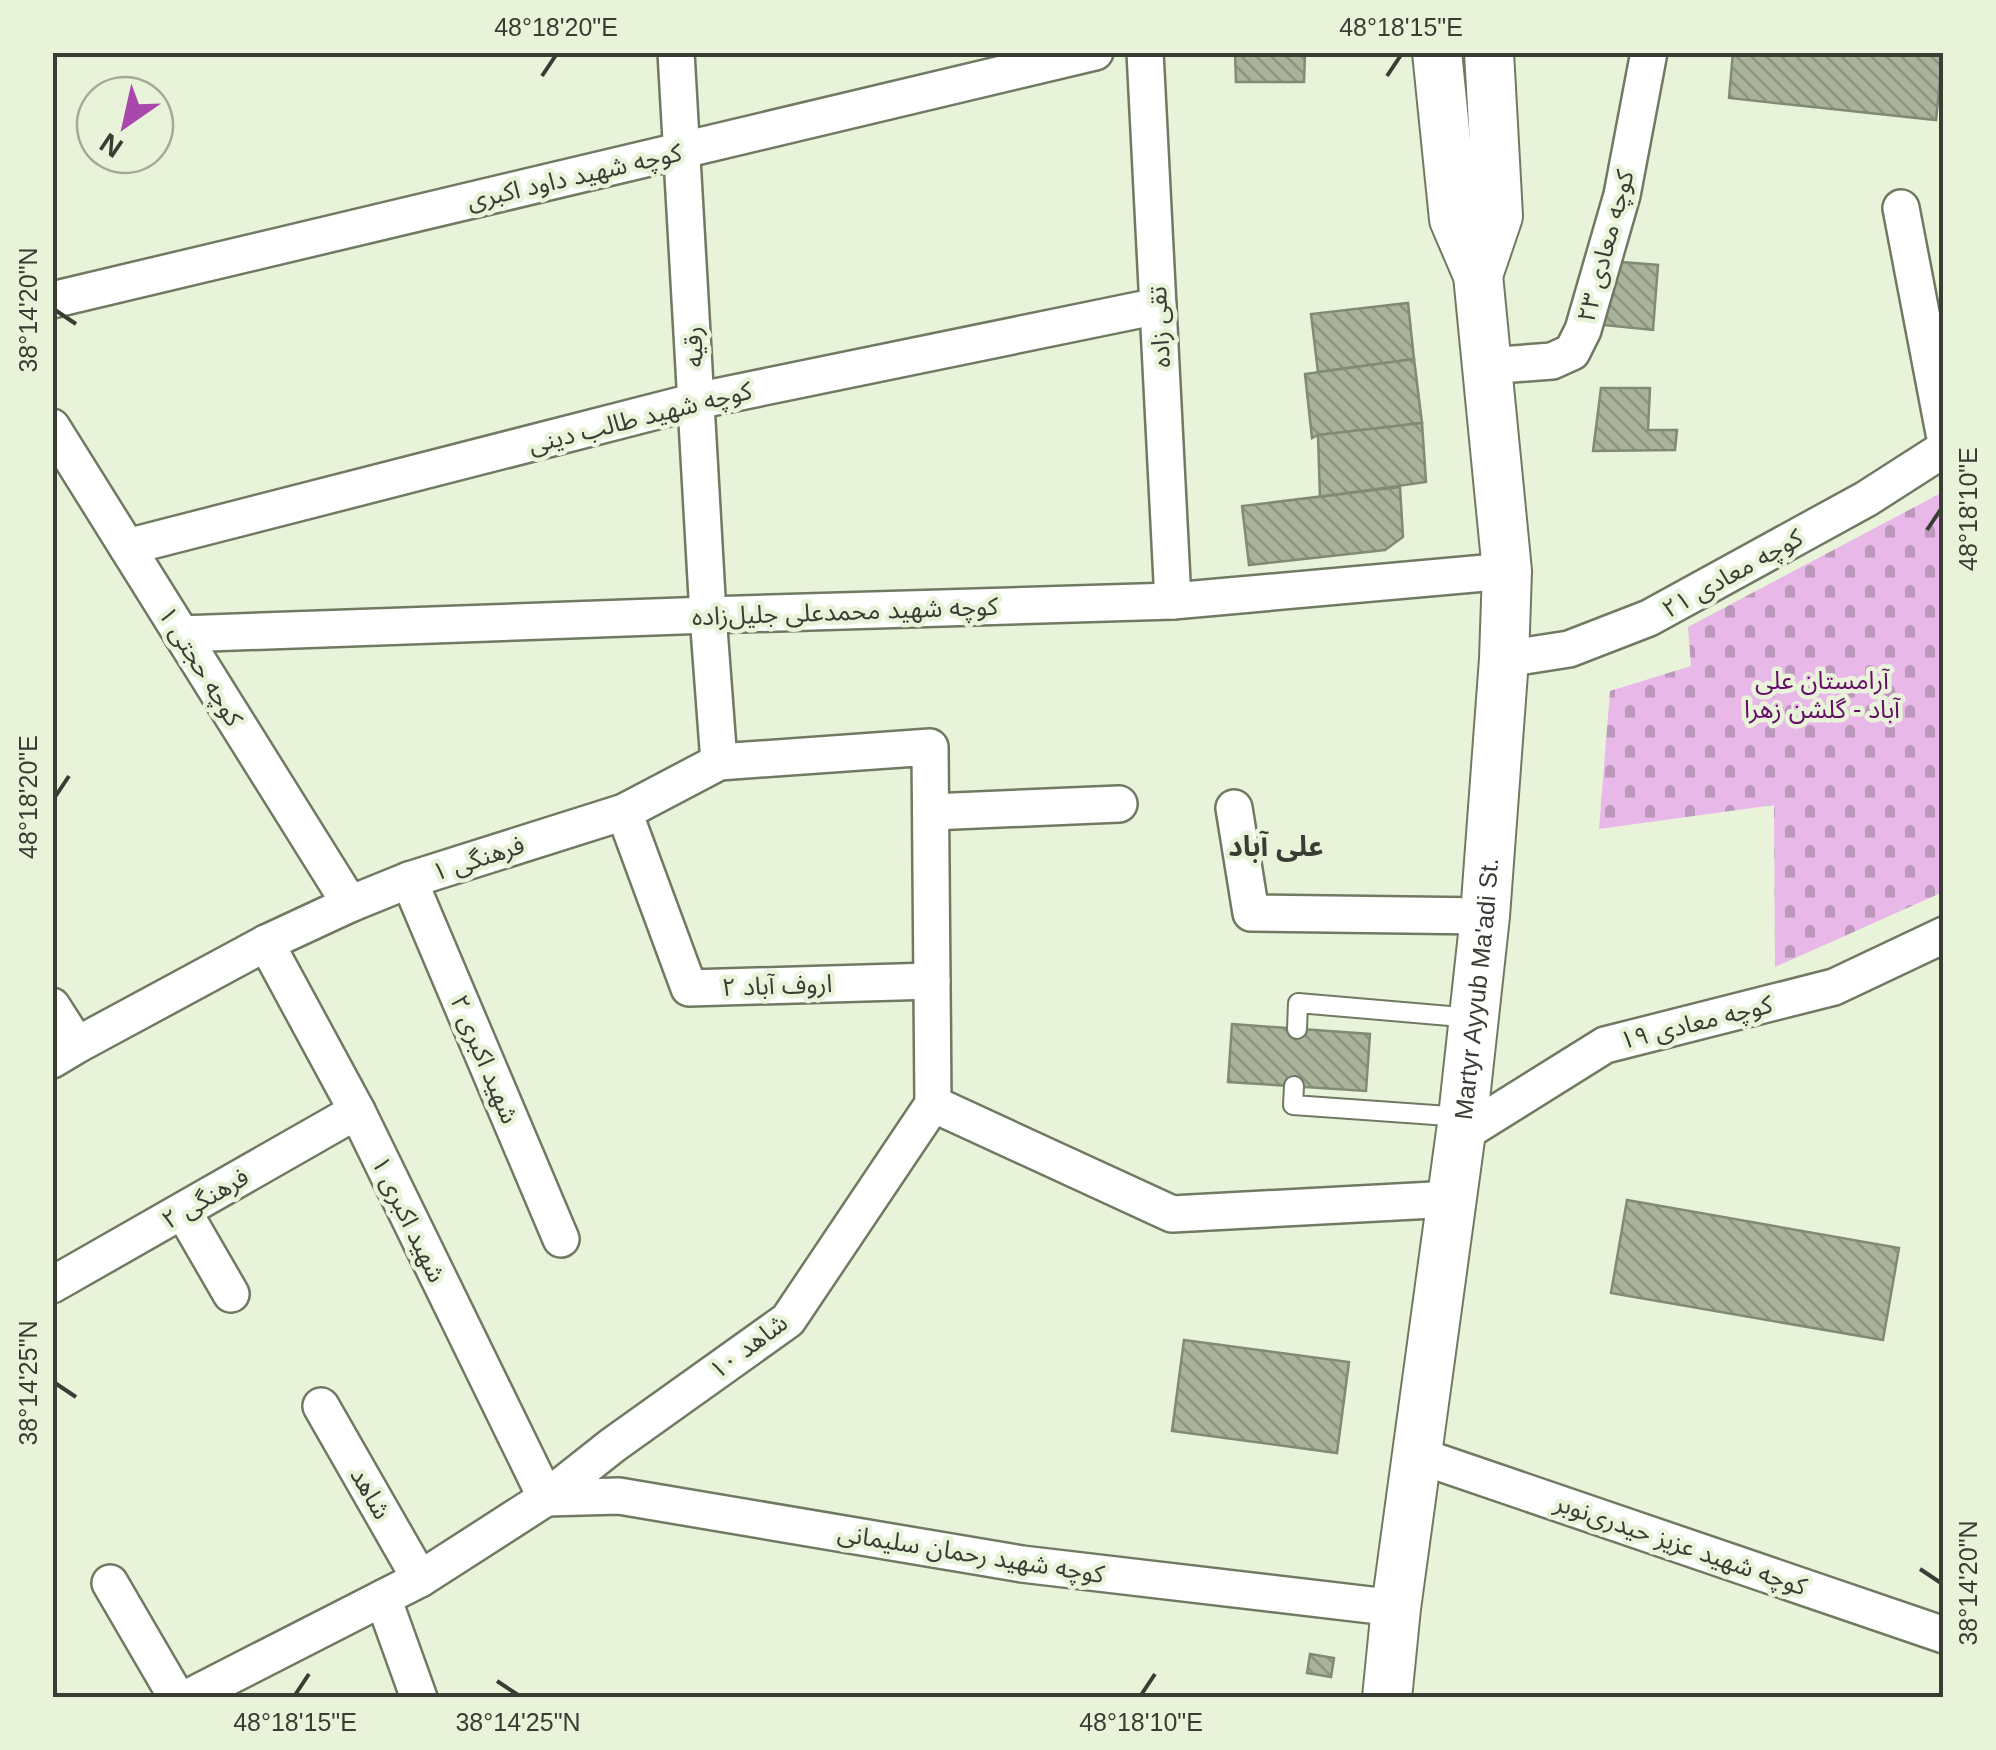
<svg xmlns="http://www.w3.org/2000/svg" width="1996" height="1750" font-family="Helvetica,'Noto Sans Arabic',sans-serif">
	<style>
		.cemetery { fill: url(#cemetery-stones) }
		.building { fill: url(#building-back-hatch); stroke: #818b74; stroke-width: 2.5 }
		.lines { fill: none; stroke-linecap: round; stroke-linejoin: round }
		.service-casing { stroke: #707a63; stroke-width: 22 }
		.minor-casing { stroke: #707a63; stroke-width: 40 }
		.secondary-casing { stroke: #707a63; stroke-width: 52 }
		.service { stroke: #fff; stroke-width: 18 }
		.minor { stroke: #fff; stroke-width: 35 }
		.secondary { stroke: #fff; stroke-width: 48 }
		.ticks { fill: none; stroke: #393e34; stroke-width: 4 }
		.labels { text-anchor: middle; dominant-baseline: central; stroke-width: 9; stroke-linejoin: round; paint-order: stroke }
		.street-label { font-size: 25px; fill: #393e34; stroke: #e9f3da }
		.park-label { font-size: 25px; fill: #640d67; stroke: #e9f3da }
		.neighbourhood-label { font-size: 28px; font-weight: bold; fill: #393e34; stroke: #e9f3da }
		.neatline { fill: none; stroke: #393e34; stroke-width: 4 }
		.ticks-label { font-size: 25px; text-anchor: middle; fill: #393e34 }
	</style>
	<defs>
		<pattern id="cemetery-stones" width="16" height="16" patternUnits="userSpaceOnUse" patternTransform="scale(2.5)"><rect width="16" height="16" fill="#e8b9e8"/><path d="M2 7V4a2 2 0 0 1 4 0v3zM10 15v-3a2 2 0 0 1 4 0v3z" fill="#bd98bd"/></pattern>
		<pattern id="building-back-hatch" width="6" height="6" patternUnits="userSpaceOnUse" patternTransform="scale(2.5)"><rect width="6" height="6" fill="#a9b39b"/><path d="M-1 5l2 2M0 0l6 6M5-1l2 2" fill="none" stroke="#8b937f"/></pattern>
	</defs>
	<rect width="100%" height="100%" fill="#e9f3da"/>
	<polygon class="cemetery" points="1943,492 1943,892 1775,967 1774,805 1599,829 1610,691 1691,666 1688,627"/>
	<g class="building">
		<polygon points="1235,52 1305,52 1304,82 1236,82"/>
		<polygon points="1733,52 1943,52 1936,120 1729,98"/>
		<polygon points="1609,261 1658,265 1653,330 1603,325"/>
		<polygon points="1408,303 1414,359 1318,372 1311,314"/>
		<polygon points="1414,359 1422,423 1318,435 1312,438 1305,374"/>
		<polygon points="1601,388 1650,388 1648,430 1677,430 1675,450 1593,451"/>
		<polygon points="1422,423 1426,482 1320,497 1318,435"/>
		<polygon points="1400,487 1403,537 1385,550 1249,565 1242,506"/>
		<polygon points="1232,1024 1370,1034 1366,1091 1228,1082"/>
		<polygon points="1627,1200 1899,1248 1883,1340 1611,1293"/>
		<polygon points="1184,1340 1349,1362 1337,1453 1172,1431"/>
		<polygon points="1310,1654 1334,1658 1331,1677 1307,1673"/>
	</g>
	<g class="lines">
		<defs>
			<g id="service">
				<polyline points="1297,1029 1298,1003 1473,1018"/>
				<polyline points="1294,1086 1293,1105 1463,1117"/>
			</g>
			<g id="minor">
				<polyline points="676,52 708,615 719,762"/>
				<polyline points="1145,52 1173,601"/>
				<polyline points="1901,208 1944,433"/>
				<polyline points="52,300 1095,52"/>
				<polyline points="1487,366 1552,361 1572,352 1583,330 1622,195 1649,52"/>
				<polyline points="52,427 350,904"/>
				<polyline points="127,547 696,401 1158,306"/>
				<polyline points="181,634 708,615 1173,601 1507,571"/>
				<polyline points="1504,659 1569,649 1649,618 1866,499 1944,449"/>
				<polyline points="1234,808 1251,913 1485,916"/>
				<polyline points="624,812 689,988 932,981"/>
				<polyline points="931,812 1119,804"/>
				<polyline points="409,880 561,1239"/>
				<polyline points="266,943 357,1111 546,1498 619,1496 1022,1564 1396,1608"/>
				<polyline points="52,1006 77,1045"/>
				<polyline points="52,1060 77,1045 266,943 350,904 409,880 624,812 719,762 930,747 933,1104 788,1320 613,1445 546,1498 420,1579 187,1698"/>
				<polyline points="933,1104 1172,1214 1452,1199"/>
				<polyline points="1461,1135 1605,1045 1834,987 1944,935"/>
				<polyline points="183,1211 231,1294"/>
				<polyline points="52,1285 357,1111"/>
				<polyline points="321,1406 420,1579"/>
				<polyline points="1417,1455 1944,1635"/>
				<polyline points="110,1583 177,1698"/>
				<polyline points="383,1598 419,1698"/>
			</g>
			<g id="secondary">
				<polyline points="1478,275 1498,216 1489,52"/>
				<path id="s1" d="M1387,1698L1396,1608L1463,1117L1485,916L1504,659L1507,571L1478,275L1454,219L1437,52"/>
			</g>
		</defs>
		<use href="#service" class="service-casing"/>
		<use href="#minor" class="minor-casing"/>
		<use href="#secondary" class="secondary-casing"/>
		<use href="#service" class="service"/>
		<use href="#minor" class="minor"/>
		<use href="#secondary" class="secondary"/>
	</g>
	<path class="ticks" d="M542,76L556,55M1387,76L1401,55M55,310L76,324M1927,530L1941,509M55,797L69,776M55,1383L76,1397M1920,1569L1941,1583M497,1681L518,1695M295,1695L309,1674M1141,1695L1155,1674"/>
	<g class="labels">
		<g class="street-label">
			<text transform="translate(574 176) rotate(-13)">کوچه شهید داود اکبری</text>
			<text transform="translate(1605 246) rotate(-75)">کوچه معادی ۲۳</text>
			<text transform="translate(1159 327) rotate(-93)">تقی زاده</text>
			<text transform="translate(693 347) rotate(-93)">رقیه</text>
			<text transform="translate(640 417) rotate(-14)">کوچه شهید طالب دینی</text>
			<text transform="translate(1732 573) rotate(-29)">کوچه معادی ۲۱</text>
			<text transform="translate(845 611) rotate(-2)">کوچه شهید محمدعلی جلیل‌زاده</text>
			<text transform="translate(201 666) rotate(58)">کوچه حجتی ۱</text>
			<text transform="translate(478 858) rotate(-18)">فرهنگی ۱</text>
			<text transform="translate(777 985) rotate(-2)">اروف آباد ۲</text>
			<text stroke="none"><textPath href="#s1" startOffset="715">Martyr Ayyub Ma'adi St.</textPath></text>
			<text transform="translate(1696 1022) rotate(-14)">کوچه معادی ۱۹</text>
			<text transform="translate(485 1059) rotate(67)">شهید اکبری ۲</text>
			<text transform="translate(205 1198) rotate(-30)">فرهنگی ۲</text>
			<text transform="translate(409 1219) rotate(64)">شهید اکبری ۱</text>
			<text transform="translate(748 1346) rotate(-37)">شاهد ۱۰</text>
			<text transform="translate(371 1493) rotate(60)">شاهد</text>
			<text transform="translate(1681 1544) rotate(19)">کوچه شهید عزیز حیدری‌نوبر</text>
			<text transform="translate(971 1553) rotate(9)">کوچه شهید رحمان سلیمانی</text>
		</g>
		<g class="park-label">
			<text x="1822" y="680">آرامستان علی<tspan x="1822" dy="29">آباد - گلشن زهرا</tspan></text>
		</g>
		<g class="neighbourhood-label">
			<text x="1276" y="846">علی آباد</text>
		</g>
	</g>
	<rect width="1996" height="1750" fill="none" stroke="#e9f3da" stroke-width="110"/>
	<g transform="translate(125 125) rotate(214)"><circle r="48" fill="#e9f3da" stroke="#a3ab98" stroke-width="2.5"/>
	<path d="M0-8L18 38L0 25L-18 38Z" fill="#aa47ad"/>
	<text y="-15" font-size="28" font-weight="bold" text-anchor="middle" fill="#393e34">N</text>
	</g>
	<rect x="55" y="55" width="1886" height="1640" class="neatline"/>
	<g class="ticks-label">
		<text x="556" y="36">48°18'20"E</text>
		<text x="1401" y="36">48°18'15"E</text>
		<text transform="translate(28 310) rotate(-90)" y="9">38°14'20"N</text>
		<text transform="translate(1968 509) rotate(-90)" y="9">48°18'10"E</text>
		<text transform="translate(28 797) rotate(-90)" y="9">48°18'20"E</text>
		<text transform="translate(28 1383) rotate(-90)" y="9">38°14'25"N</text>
		<text transform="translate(1968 1583) rotate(-90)" y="9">38°14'20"N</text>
		<text x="295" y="1731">48°18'15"E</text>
		<text x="518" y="1731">38°14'25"N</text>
		<text x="1141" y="1731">48°18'10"E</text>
	</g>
</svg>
